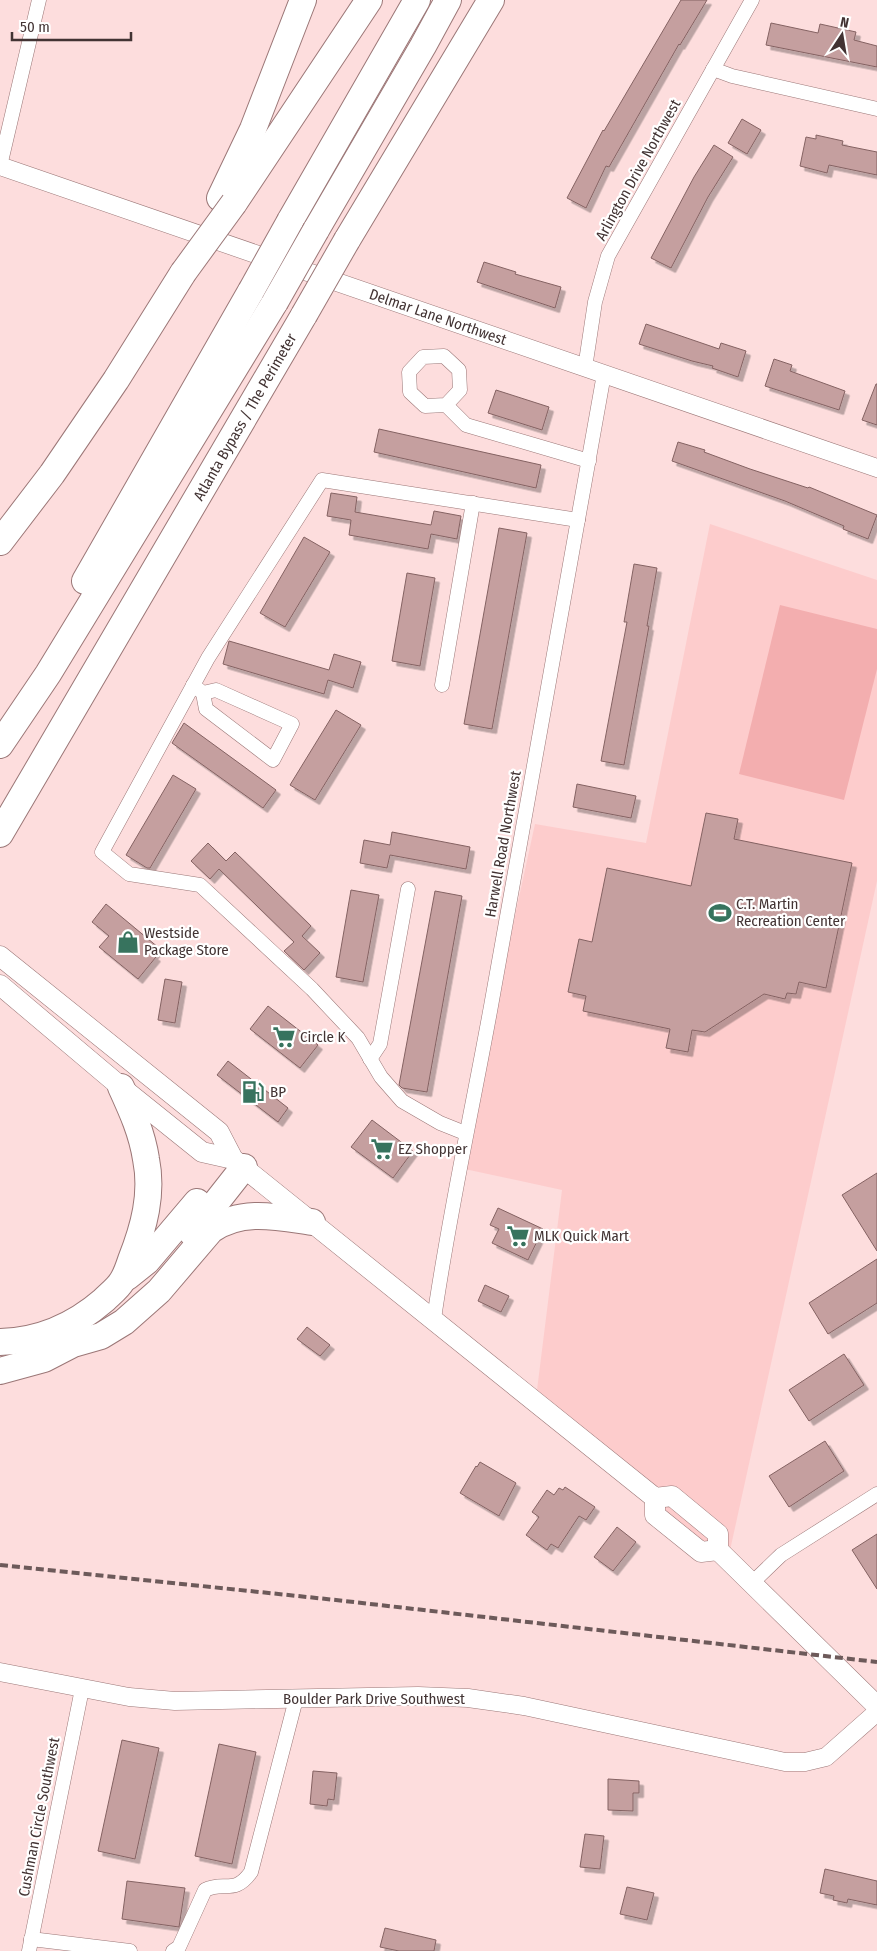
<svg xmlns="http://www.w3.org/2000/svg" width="877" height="1951" font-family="'Fira Sans Condensed',sans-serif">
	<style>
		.built { fill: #fdcccc }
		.green { fill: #f3aeaf }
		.building { fill: #c59f9f; stroke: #846262; filter: url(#shadow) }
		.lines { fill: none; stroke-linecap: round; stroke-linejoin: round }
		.minor-casing { stroke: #9b7777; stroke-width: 15 }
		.tertiary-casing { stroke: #9b7777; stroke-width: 19 }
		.secondary-casing { stroke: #9b7777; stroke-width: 21 }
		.motorway-casing { stroke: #9b7777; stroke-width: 28 }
		.minor { stroke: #fff; stroke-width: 14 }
		.tertiary { stroke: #fff; stroke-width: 18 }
		.secondary { stroke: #fff; stroke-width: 20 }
		.motorway { stroke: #fff; stroke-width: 26 }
		.rail { stroke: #6d5a5a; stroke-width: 4; stroke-dasharray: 8 4; stroke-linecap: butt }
		.motorway-bridge-casing { stroke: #9b7777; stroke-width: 28; stroke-linecap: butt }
		.motorway-bridge { stroke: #fff; stroke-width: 26 }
		.labels { text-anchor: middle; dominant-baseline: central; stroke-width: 4.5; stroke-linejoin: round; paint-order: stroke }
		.street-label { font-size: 15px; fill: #423333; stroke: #fff }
		.poi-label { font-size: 15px; fill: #423333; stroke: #fff; text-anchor: start }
	</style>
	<defs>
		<filter id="shadow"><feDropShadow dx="4.5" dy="4.5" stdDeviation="0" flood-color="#0004"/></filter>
	</defs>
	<rect width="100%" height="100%" fill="#fddddd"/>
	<polygon class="built" points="710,524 877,580 877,881 727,1564 535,1406 562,1190 460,1168 535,824 646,843"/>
	<polygon class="green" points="780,605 877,629 877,669 844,800 739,774"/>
	<g class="building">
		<polygon points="681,0 707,0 680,45 679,44 609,167 606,166 586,208 567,198 603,130 604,131"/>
		<polygon points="771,23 818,33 820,24 856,32 854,40 877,46 877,67 766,45"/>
		<polygon points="742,119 761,130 747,154 728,143"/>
		<polygon points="816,135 843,141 842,145 877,152 877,175 829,165 827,173 800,166 806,137 816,139"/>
		<polygon points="714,145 733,157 708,197 671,268 651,258 694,177"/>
		<polygon points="484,262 516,272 515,274 561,287 555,308 477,282"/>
		<polygon points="646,324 719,349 721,343 746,351 738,377 712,368 713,366 692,361 639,344"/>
		<polygon points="774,359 792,365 790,371 845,391 839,410 765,386"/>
		<polygon points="876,384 877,384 877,425 862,420"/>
		<polygon points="496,390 549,407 542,430 488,413"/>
		<polygon points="379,429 541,465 536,488 374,452"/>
		<polygon points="678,442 705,450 704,452 750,469 808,488 809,487 877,515 868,539 843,529 844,526 785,501 672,461"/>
		<polygon points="331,493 357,497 355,512 431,525 434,511 461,516 457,539 431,534 428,549 349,535 351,520 327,516"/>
		<polygon points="499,528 527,533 492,729 464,724"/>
		<polygon points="304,537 330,552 285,627 260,613"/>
		<polygon points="634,564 657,568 647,626 649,626 624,765 601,761 627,622 624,622"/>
		<polygon points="407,573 435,578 420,666 392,661"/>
		<polygon points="229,641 329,670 334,654 361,662 353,688 328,680 324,694 223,664"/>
		<polygon points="336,710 361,725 315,800 290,785"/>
		<polygon points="184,723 276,790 263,808 172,743"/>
		<polygon points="173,775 196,789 150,868 147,868 126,855"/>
		<polygon points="577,784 636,796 631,818 573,807"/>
		<polygon points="706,813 738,819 734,839 852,863 826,988 799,982 796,994 787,993 785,999 764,994 705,1032 692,1030 688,1052 666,1048 670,1029 583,1011 586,996 568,992 579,939 592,942 607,868 691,886"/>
		<polygon points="392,832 470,847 466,869 390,855 387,868 360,863 364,840 390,845"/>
		<polygon points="208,843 226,861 235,852 311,926 302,936 320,953 304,970 284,951 294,942 219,869 210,879 191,861"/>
		<polygon points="351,890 379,895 363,982 336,977"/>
		<polygon points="435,891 462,896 427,1092 402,1088 399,1085"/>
		<polygon points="106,904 159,948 153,955 156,957 138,979 99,947 109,936 92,922"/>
		<polygon points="165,979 182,982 175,1023 158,1020"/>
		<polygon points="268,1006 318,1045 300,1068 250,1029"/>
		<polygon points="228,1061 288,1108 278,1122 217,1075"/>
		<polygon points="372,1120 413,1151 393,1178 351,1147"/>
		<polygon points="877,1173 877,1251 842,1195"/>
		<polygon points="498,1208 543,1229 528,1260 492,1243 499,1229 490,1225"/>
		<polygon points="877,1259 877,1303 828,1334 809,1303"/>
		<polygon points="485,1285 509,1296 501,1312 478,1301"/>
		<polygon points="307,1327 330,1345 320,1356 297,1339"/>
		<polygon points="844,1354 864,1385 809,1421 789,1390"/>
		<polygon points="825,1441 844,1471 789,1507 769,1476"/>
		<polygon points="480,1462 516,1483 499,1516 460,1493 476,1466 477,1467"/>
		<polygon points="565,1487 595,1507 586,1520 579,1516 558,1548 551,1544 547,1550 526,1535 539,1517 532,1512 547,1490 554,1495 559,1488 563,1490"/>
		<polygon points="617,1527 636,1542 613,1571 594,1557"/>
		<polygon points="877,1534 877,1589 852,1550"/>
		<polygon points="122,1740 159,1748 135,1859 98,1851"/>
		<polygon points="219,1744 256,1752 232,1864 195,1856"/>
		<polygon points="313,1771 337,1773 334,1800 328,1799 327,1806 310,1804"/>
		<polygon points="608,1779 639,1781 639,1793 633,1793 633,1811 608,1810"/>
		<polygon points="585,1834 604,1836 600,1869 580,1867"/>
		<polygon points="825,1869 877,1881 877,1905 848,1899 847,1903 833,1900 834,1896 820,1893"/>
		<polygon points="127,1881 185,1888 179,1927 122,1919"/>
		<polygon points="627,1887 654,1893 647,1920 620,1914"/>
		<polygon points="385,1928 436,1940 434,1951 399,1951 380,1947"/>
	</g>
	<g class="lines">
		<defs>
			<g id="minor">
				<polyline points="713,69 732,76 877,109"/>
				<polyline points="0,166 39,0"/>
				<polyline points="585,368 595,302 608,256 752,0"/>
				<polyline points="446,405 460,390 459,370 444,356 423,357 409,372 410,392 425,406 446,405 466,425 589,461"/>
				<polyline points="193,685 203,693 216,690 292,724 273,760 206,709 203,693"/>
				<polyline points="442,685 473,503"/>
				<polyline points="370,1059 380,1044 408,889"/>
				<polyline points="465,1133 440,1123 402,1101 381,1077 358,1038 312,989 200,885 129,874 102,852 208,658 322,480 578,520"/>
				<path d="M434,1319C449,1214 472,1111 491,1006C530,796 566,585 604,374"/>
				<polyline points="752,1583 781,1555 877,1494"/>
				<polyline points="31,1939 130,1951"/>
				<polyline points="29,1951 82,1689"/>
				<path d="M173,1951L179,1947L205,1890C224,1880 234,1896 251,1872L296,1699"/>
			</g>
			<g id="tertiary">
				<polyline points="0,166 877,468"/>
				<polyline points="0,1672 129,1697 175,1701 418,1696 468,1698 524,1706 785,1762 805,1762 826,1757 877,1712"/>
			</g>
			<g id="secondary">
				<polyline points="0,956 219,1132 233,1159 655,1498 672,1496 718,1534 718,1550 877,1706"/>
				<polyline points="0,985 121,1087 202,1152 233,1159"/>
				<polyline points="655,1498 655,1515 701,1552 718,1550"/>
			</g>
			<g id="motorway">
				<polyline points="220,198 253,129 303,0"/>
				<polyline points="234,203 369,0"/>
				<polyline points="290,221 417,0"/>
				<polyline points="316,230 423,46 448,0"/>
				<polyline points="347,240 491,0"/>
				<polyline points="0,542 52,474 116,380 183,273"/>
				<polyline points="85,581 251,291"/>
				<polyline points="0,745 48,674 275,302"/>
				<polyline points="0,834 304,315"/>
				<polyline points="192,1233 244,1167"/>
				<polyline points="127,1277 147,1261 197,1202"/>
				<path d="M0,1342C40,1341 74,1326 104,1300C110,1294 118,1288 122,1281C126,1275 129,1266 131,1260C144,1227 153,1194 146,1159C142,1133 132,1111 121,1087"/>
				<path d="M0,1371L44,1359L73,1344L101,1336L124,1322L159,1291L211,1230C242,1208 278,1217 312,1222"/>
			</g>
		</defs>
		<use href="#minor" class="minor-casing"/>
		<use href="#tertiary" class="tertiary-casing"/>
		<use href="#secondary" class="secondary-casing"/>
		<use href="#motorway" class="motorway-casing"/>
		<use href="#minor" class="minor"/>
		<use href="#tertiary" class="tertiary"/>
		<use href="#secondary" class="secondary"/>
		<use href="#motorway" class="motorway"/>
		<polyline class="rail" points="0,1565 336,1600 877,1662"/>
		<defs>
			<g id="motorway-bridge">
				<polyline points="183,273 234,203"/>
				<polyline points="251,291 290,221"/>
				<polyline points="275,302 316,230"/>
				<polyline points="304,315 347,240"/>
			</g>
		</defs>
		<use href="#motorway-bridge" class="motorway-bridge-casing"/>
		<use href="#motorway-bridge" class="motorway-bridge"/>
	</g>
	<defs>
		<symbol id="stadium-bare" viewBox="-9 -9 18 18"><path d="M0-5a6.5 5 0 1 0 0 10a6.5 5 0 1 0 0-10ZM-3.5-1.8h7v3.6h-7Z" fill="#37735e" stroke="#fff" stroke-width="2.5" paint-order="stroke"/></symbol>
		<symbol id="shop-bare" viewBox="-9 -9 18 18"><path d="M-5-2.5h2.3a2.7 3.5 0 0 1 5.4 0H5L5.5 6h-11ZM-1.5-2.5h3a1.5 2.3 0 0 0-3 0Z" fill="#37735e" stroke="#fff" stroke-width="2.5" paint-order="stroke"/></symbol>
		<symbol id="supermarket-bare" viewBox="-9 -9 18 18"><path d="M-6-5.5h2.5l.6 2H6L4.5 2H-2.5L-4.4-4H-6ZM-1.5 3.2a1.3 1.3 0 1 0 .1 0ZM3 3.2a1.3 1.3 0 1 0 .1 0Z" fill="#37735e" stroke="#fff" stroke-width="2.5" paint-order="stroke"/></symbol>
		<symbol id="fuel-bare" viewBox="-9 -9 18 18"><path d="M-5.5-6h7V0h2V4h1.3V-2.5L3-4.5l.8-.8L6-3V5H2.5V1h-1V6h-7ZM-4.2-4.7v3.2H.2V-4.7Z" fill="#37735e" stroke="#fff" stroke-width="2.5" paint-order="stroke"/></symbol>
	</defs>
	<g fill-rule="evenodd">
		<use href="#stadium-bare" x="704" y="897" width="32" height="32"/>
		<use href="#shop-bare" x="112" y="926" width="32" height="32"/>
		<use href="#supermarket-bare" x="268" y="1021" width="32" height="32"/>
		<use href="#fuel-bare" x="237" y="1076" width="32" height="32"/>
		<use href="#supermarket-bare" x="366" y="1133" width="32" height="32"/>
		<use href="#supermarket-bare" x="502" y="1220" width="32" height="32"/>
	</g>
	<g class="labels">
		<g class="street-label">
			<text transform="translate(638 170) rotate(-61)">Arlington Drive Northwest</text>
			<text transform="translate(438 317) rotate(19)">Delmar Lane Northwest</text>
			<text transform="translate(245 417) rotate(-60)">Atlanta Bypass / The Perimeter</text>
			<text transform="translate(503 844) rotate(-80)">Harwell Road Northwest</text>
			<text x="374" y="1699">Boulder Park Drive Southwest</text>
			<text transform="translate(39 1817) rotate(-79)">Cushman Circle Southwest</text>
		</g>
		<g class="poi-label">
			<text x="736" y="904">C.T. Martin<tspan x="736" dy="17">Recreation Center</tspan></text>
			<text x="144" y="933">Westside<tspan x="144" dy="17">Package Store</tspan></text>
			<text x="300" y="1037">Circle K</text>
			<text x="270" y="1092">BP</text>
			<text x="398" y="1149">EZ Shopper</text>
			<text x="534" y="1236">MLK Quick Mart</text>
		</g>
	</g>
	<g transform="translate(842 35) rotate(12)" stroke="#ffffff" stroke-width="4" paint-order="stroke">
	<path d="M0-4L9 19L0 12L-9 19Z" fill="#423333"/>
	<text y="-8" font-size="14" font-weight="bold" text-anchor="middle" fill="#423333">N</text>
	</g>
	<path d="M12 32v8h119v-8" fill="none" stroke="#423333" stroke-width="2.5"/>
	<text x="20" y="32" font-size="15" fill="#423333" stroke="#ffffff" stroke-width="4" paint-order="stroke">50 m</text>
</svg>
